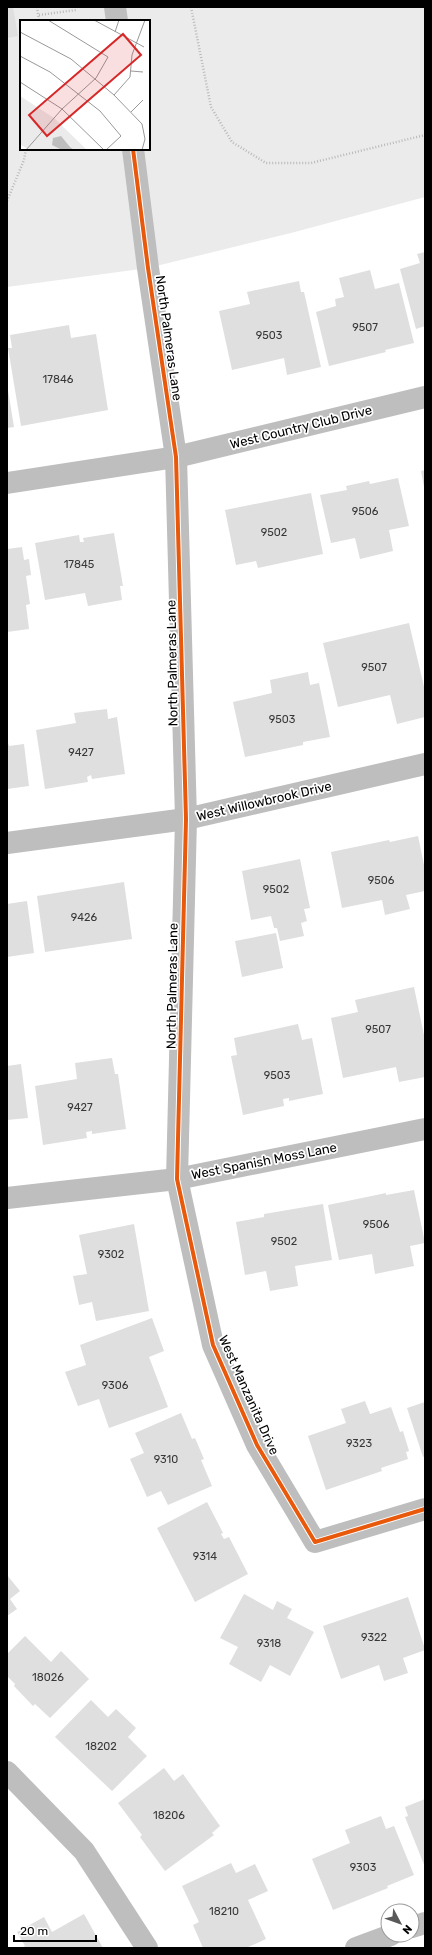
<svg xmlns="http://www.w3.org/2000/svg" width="432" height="1955" font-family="Rubik,sans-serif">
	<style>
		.green { fill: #ebebeb; fill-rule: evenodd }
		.building { fill: #dfdfdf }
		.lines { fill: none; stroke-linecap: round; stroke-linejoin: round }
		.path { stroke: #b9b9b9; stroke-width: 2.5; stroke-dasharray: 1 2; stroke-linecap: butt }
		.minor { stroke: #bebebe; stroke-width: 22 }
		.cycleway-casing { stroke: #fff; stroke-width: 6 }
		.cycleway { stroke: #e8590c; stroke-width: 4 }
		.labels { text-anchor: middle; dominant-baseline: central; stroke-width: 3.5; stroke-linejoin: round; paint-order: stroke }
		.number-label { font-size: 11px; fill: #383838 }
		.street-label { font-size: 13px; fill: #000; stroke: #fff }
		.inset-road { fill: none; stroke: #999; stroke-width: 1 }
		.view { fill: #d62828; fill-opacity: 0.15; stroke: #d62828; stroke-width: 2 }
		.inset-edge { fill: none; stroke: #000; stroke-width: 2 }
	</style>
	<rect width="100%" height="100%" fill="#fff"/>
	<path class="green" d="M7,7H425V197L291,233L148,268L7,287ZM21,21H149V149H21Z"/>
	<g class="building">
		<polygon points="13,7 18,36 7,38 7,8"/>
		<polygon points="425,252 425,326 416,329 400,269 420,263 417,254"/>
		<polygon points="370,270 375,289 399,283 414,343 385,350 386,352 329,366 316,312 336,306 335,299 344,297 339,278"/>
		<polygon points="299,281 301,292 304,292 321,367 287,375 284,358 232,370 219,311 250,304 247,292"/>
		<polygon points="69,325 71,338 96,334 108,410 21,426 8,348 12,348 10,335"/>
		<polygon points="7,384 14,427 7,428"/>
		<polygon points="425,470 425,487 424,487 421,471"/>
		<polygon points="398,478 409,526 389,530 393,551 360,559 355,538 331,543 320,495 347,490 346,486 369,481 370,484"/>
		<polygon points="311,493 323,554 258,568 256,561 236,565 225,510"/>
		<polygon points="114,533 123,586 120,586 122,600 88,606 85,593 45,600 35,543 79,535 80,542 84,542 83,538"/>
		<polygon points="22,547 24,560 29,559 31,575 26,576 30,604 26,605 29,629 7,632 7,549"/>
		<polygon points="409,623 425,691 425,717 397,724 390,695 338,707 323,643"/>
		<polygon points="308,672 310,685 319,683 330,737 303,742 303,745 245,757 233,702 272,693 270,680"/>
		<polygon points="107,709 108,719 117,717 125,774 92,779 91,775 87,777 88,782 45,789 36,730 76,723 74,713"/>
		<polygon points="7,740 9,746 24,744 29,786 7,789"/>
		<polygon points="418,836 425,870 425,891 406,895 410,909 385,915 382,900 342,908 331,852 389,840 390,842"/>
		<polygon points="300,859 310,908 304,909 307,921 301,923 304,936 280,941 277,928 274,928 271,916 251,920 242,871"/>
		<polygon points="124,882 132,939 45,952 37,896"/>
		<polygon points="27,901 34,953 7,957 7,904"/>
		<polygon points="276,933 283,968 242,977 235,941"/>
		<polygon points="414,987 425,1040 425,1077 399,1082 396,1067 343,1078 331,1018 358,1012 355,1000"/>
		<polygon points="298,1024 302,1040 312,1038 323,1094 289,1101 289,1098 283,1099 284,1106 243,1115 231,1056 237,1055 234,1038"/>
		<polygon points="112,1058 115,1074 118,1074 126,1129 92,1134 92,1131 86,1132 87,1138 43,1145 35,1086 77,1079 75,1063"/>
		<polygon points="21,1064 28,1118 7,1120 7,1066"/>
		<polygon points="414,1190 425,1243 410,1246 414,1266 375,1274 372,1254 339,1260 328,1205 386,1193 386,1195"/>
		<polygon points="323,1204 332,1260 295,1266 298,1286 270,1291 266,1271 245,1275 236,1222 264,1217 264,1214"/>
		<polygon points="134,1224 149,1311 96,1321 92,1302 79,1305 73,1276 87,1274 79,1235"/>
		<polygon points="152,1318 164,1351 149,1357 168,1407 109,1428 99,1399 78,1406 65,1372 86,1365 80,1345"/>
		<polygon points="365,1401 370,1414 391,1407 400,1432 403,1431 409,1451 406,1452 408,1459 381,1468 382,1471 326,1490 308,1436 346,1423 341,1409"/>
		<polygon points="425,1402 425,1456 423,1457 407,1408"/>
		<polygon points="181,1413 192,1439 195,1438 204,1459 201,1460 212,1486 168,1505 161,1491 147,1497 130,1459 144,1453 135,1433"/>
		<polygon points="207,1502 223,1533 221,1534 224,1539 229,1537 248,1574 195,1602 157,1528"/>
		<polygon points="7,1575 20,1591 10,1599 17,1609 7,1616"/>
		<polygon points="244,1594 273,1610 277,1601 292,1609 287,1618 314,1632 290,1676 270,1665 261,1682 229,1664 238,1647 220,1638"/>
		<polygon points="408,1597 425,1649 425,1650 403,1658 408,1673 384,1681 379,1665 341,1679 323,1626"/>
		<polygon points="25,1636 51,1662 61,1651 89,1679 50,1718 35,1704 33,1706 14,1686 15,1684 7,1676 7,1654"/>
		<polygon points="91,1700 108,1717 116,1709 136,1728 128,1737 147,1756 112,1791 55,1737"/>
		<polygon points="164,1768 174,1781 183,1774 220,1826 212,1833 214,1835 165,1871 140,1837 142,1835 118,1803"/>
		<polygon points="425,1799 425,1867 405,1817 408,1816 405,1807"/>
		<polygon points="381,1816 386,1829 394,1826 414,1875 387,1886 388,1888 333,1910 312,1859 350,1843 345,1830"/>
		<polygon points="231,1863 236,1873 255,1864 268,1891 248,1900 266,1939 246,1948 203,1948 193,1925 199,1922 182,1886"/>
		<polygon points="84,1914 103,1948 21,1948 25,1946 17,1932 44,1917 52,1932"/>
	</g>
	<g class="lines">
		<g class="path">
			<polyline points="37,7 39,21"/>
			<polyline points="191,7 211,107 232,142 266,163 311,163 425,135"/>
			<polyline points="39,15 76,10"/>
			<polyline points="7,201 24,160 26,149"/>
		</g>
		<g class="minor">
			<polyline points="115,7 117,21"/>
			<polyline points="133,149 148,268 176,457 186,819 177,1179 213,1345 257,1445 315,1542 425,1509"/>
			<polyline points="7,483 176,457 425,397"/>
			<polyline points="7,843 186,819 425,764"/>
			<polyline points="7,1198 177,1179 425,1129"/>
			<polyline points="7,1772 84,1851 147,1948"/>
			<polyline points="412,1927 425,1923"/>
			<polyline points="356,1948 391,1935"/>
		</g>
		<defs>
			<polyline id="cycleway" points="133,149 148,268 176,457 186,819 177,1179 213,1345 257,1445 315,1542 425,1509"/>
		</defs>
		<use href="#cycleway" class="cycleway-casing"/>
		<use href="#cycleway" class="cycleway"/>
	</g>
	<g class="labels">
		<g class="number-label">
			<text x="365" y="327">9507</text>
			<text x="269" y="335">9503</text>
			<text x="58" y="379">17846</text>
			<text x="365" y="511">9506</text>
			<text x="274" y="532">9502</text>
			<text x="79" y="564">17845</text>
			<text x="374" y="667">9507</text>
			<text x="282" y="719">9503</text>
			<text x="81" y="752">9427</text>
			<text x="381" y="880">9506</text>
			<text x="276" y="889">9502</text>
			<text x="84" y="917">9426</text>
			<text x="378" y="1029">9507</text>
			<text x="277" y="1075">9503</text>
			<text x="80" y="1107">9427</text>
			<text x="376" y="1224">9506</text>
			<text x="284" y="1241">9502</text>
			<text x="111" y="1254">9302</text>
			<text x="115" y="1385">9306</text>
			<text x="359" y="1443">9323</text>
			<text x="166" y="1459">9310</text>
			<text x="205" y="1556">9314</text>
			<text x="374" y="1637">9322</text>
			<text x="269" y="1643">9318</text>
			<text x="48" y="1677">18026</text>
			<text x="101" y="1746">18202</text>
			<text x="169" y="1815">18206</text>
			<text x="363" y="1867">9303</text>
			<text x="224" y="1911">18210</text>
		</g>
		<g class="street-label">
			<text transform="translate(169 338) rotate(82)">North Palmeras Lane</text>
			<text transform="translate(301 427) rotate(-14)">West Country Club Drive</text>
			<text transform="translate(172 663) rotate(-91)">North Palmeras Lane</text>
			<text transform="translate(264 801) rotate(-13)">West Willowbrook Drive</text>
			<text transform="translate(172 986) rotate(-89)">North Palmeras Lane</text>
			<text transform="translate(264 1161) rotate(-11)">West Spanish Moss Lane</text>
			<text transform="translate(249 1395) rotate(66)">West Manzanita Drive</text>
		</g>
	</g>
	<g transform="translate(20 20)">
		<rect width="130" height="130" fill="#fff"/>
		<path d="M0,76L34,98L67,130H9L0,124Z" fill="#ebebeb"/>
		<path d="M41,116L50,127L54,130H42L32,125L33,118Z" fill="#bebebe"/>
		<path class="inset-road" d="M74,0L124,27M0,12L51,39L94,75L122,104L125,119L122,130M95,12L99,0M0,36L30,52L80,91L101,116L86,130M111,51L123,52M0,62L42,89L84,130M94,75L110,57L112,35L125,0M111,92L123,80M6,130L42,89L76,58L88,37L28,0"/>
		<path class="view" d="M103,14L121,35L27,116L9,95Z"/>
		<rect width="130" height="130" class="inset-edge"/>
	</g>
	<rect width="432" height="1955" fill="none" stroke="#000000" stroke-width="16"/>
	<g transform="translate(400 1923) rotate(131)"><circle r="19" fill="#ffffff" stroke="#999999"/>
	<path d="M0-3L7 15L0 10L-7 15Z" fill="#595959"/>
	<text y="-6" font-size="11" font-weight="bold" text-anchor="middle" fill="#000000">N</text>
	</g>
	<path d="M14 1935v6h82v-6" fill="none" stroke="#000000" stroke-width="2"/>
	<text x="20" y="1935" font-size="12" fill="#000000" stroke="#ffffff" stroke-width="3" paint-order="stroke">20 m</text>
</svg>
